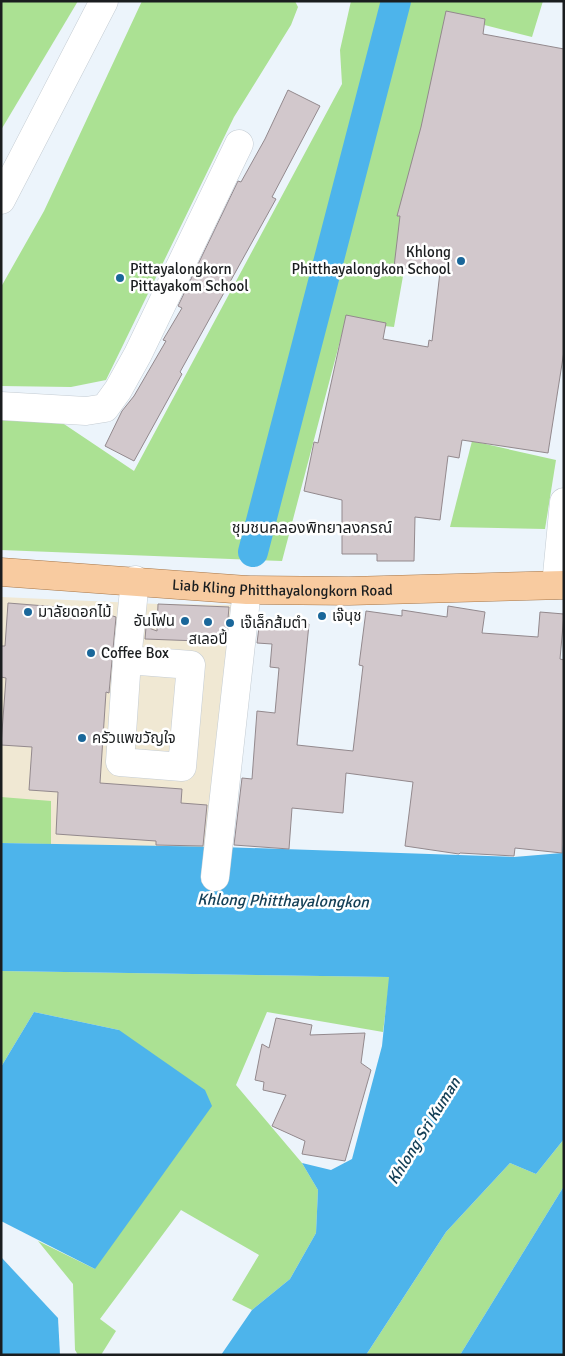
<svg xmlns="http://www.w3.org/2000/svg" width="565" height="1356" font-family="Signika,'Noto Sans Thai',sans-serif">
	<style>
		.commercial { fill: #f0e8d3 }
		.green { fill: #abe193 }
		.water { fill: #4db4eb }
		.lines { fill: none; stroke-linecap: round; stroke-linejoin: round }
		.canal { stroke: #4db4eb; stroke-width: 30 }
		.building { fill: #d2c8cc; stroke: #93898d }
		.minor-casing { stroke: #c4ccd3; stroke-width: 29 }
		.major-casing { stroke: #a77749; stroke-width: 29 }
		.minor { stroke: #fff; stroke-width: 28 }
		.major { stroke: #f8cba0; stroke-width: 28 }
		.poi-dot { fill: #1a679a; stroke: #fff; stroke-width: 2 }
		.labels { text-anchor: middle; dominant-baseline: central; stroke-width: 5; stroke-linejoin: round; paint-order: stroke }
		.poi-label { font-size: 15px; fill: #1a1d1f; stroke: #fff; text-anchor: start }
		.street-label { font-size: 15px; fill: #1a1d1f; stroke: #fff }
		.neighbourhood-label { font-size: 16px; fill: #1a1d1f; stroke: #fff }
		.water-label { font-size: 16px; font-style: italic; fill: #154057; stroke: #fff }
	</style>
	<rect width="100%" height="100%" fill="#ecf4fb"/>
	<polygon class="commercial" points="1,597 158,604 241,605 213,848 1,843"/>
	<g class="green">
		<polygon points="1,1 78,1 1,130"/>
		<polygon points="142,1 295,1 298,7 291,25 234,117 106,380 71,387 1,386 1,287 44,211"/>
		<polygon points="351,1 543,1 532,37 449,16 394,327 345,322 282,561 1,550 1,420 58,420 134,471 342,84 340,50"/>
		<polygon points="472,441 556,460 545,529 450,527"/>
		<polygon points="1,797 51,801 51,844 1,843"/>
		<polygon points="1,971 390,977 383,1032 267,1012 236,1085 302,1163 318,1190 316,1233 290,1279 252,1310 232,1300 259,1255 181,1210 100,1319 116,1331 101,1355 78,1355 75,1350 73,1284 38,1241 95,1269 119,1030 34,1012 1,1067"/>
		<polygon points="564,1139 564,1186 460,1355 366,1355 446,1232 510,1163 536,1174"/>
	</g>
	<g class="water">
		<polygon points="564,836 564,1139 536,1174 510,1163 446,1232 366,1355 221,1355 252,1310 290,1279 316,1233 318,1190 302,1163 331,1170 352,1159 382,1046 389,977 1,971 1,843 222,847 514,857 562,853"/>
		<polygon points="34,1012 119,1030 205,1090 212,1106 95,1269 1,1221 1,1067"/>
		<polygon points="564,1186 564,1355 460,1355"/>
		<polygon points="1,1257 58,1318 60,1355 1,1355"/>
	</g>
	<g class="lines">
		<polyline class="canal" points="253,552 396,1"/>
	</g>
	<g class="building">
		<polygon points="446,11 485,19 483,34 564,49 564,351 548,453 462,440 459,458 448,456 440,520 415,517 414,561 377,561 377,554 342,554 342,500 304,491 314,442 318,443 346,315 386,323 383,339 428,347 429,340 432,341 440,272 394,267 400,216 397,216 421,127"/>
		<polygon points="288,90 320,106 272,197 276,199 180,372 182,374 134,461 105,446 122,411 134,396 166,341 163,340 182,308 178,306 238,181 241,182 265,139"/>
		<polygon points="8,603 83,609 88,608 116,617 109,693 106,692 100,783 182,789 181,803 207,805 203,846 156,845 156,841 56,834 58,792 29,790 32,747 1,745 6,678 1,677 1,646 5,646"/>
		<polygon points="158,604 229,607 226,642 145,639 146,627 157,631"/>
		<polygon points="448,606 485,612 482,633 538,637 540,612 564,614 560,659 564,660 562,853 515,848 514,856 460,853 459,854 405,846 413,782 346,773 343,813 292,808 289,849 234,845 242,778 252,779 257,711 275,713 279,668 270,667 272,644 257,643 260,619 309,624 297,745 353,751 363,666 359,665 366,611 402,616 402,610 447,617"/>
		<polygon points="276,1018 312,1025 310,1035 365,1033 361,1063 371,1070 345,1161 302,1154 305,1141 272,1126 286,1095 263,1090 264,1082 255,1080 262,1044 269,1048"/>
	</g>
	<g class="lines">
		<defs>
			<g id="minor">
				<polyline points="1,200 104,1"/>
				<polyline points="1,406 86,411 105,408 118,390 138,354 239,144"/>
				<polyline points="556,585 564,502"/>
				<polyline points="127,660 191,665 182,767 120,762 127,660 135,580"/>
				<polyline points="215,877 247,590"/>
			</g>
			<g id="major">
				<path id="s1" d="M1,572L247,590L349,591L564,585"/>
			</g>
		</defs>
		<use href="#minor" class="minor-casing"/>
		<use href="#major" class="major-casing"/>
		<use href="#minor" class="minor"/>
		<use href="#major" class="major"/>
	</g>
	<g class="poi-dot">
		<circle cx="461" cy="261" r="5"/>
		<circle cx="120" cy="278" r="5"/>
		<circle cx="28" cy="612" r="5"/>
		<circle cx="322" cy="616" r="5"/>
		<circle cx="185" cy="621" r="5"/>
		<circle cx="208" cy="622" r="5"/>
		<circle cx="230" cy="623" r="5"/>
		<circle cx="91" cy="653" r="5"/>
		<circle cx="82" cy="738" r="5"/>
	</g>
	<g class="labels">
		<g class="poi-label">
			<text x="451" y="252" text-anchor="end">Khlong<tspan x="451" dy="17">Phitthayalongkon School</tspan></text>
			<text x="130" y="269">Pittayalongkorn<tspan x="130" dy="17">Pittayakom School</tspan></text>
			<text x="38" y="612">มาลัยดอกไม้</text>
			<text x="332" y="616">เจ๊นุช</text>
			<text x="175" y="621" text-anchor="end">อันโฟน</text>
			<text x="240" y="623">เจ๊เล็กส้มตำ</text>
			<text x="208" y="639" text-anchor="middle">สเลอปี้</text>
			<text x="101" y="653">Coffee Box</text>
			<text x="92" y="738">ครัวแพขวัญใจ</text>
		</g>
		<g class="street-label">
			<text stroke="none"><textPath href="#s1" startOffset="282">Liab Kling Phitthayalongkorn Road</textPath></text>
		</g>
		<g class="neighbourhood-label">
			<text x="312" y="528">ชุมชนคลองพิทยาลงกรณ์</text>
		</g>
		<g class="water-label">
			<text transform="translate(283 901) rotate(1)">Khlong Phitthayalongkon</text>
			<text transform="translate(424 1131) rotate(-58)">Khlong Sri Kuman</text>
		</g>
	</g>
	<rect width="565" height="1356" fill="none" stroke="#1a1d1f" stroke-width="5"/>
</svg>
